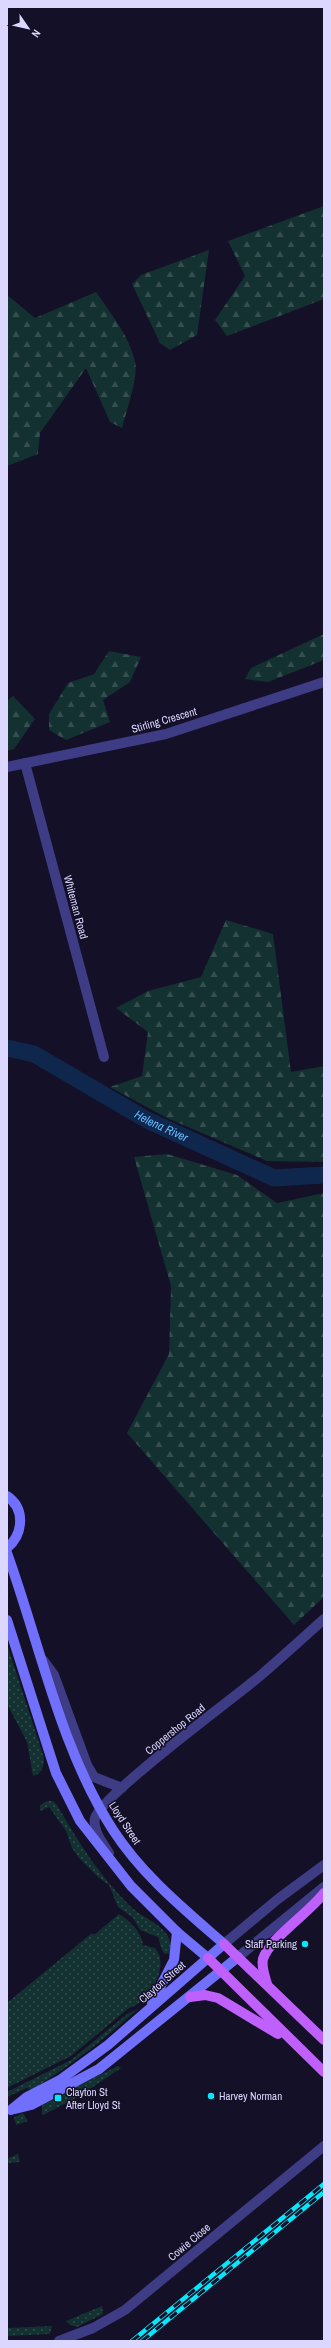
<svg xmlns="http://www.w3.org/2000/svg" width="331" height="2348" font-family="'Archivo Narrow',sans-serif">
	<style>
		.grass { fill: url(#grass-dots) }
		.forest { fill: url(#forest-firs) }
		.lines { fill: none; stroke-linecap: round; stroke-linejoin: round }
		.river { stroke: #0f274c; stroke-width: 17 }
		.street { stroke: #3e3c85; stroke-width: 10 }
		.secondary { stroke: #7170fd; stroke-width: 10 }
		.primary { stroke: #c060fc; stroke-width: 10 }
		.rail-casing { stroke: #07e6fb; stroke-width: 4.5 }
		.rail { stroke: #141027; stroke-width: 3; stroke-dasharray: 9; stroke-linecap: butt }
		.poi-dot { fill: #07e6fb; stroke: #141027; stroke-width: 1.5 }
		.labels { text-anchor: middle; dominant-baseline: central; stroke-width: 3; stroke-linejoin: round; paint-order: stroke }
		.street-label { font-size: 11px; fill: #dbd7fe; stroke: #141027 }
		.poi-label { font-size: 11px; fill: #dbd7fe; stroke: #141027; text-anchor: start }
		.water-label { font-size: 12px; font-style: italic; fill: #67b9fc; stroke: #141027 }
	</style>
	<defs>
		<pattern id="grass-dots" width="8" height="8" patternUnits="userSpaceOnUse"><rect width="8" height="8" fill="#133130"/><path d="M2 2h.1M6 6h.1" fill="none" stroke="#354e4f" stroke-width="1.8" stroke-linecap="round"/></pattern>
		<pattern id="forest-firs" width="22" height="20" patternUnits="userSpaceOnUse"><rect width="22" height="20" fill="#133130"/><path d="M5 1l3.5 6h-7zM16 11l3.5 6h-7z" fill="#354e4f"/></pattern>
	</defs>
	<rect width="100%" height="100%" fill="#141027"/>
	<g class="grass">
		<path d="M7,1644L44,1758C44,1766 42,1774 33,1776L27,1742L7,1704Z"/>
		<path d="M47,1801H53L57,1805C78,1841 100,1877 130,1906C147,1922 172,1925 172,1953L165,1954L162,1951L158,1937L140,1930L133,1918L118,1907L109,1885L98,1877L79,1858L72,1848L66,1831L49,1807L40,1811V1805Z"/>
		<path d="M119,1914C130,1921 142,1932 143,1945L155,1948C171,1965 149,2003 129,2008L71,2056L7,2088V2003L92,1933L94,1935Z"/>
		<path d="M138,2009C102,2041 72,2065 31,2090L27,2088L7,2097V2092L71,2060L127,2014Z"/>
		<polygon points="118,2066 121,2068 78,2097 43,2115 42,2113 42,2105 48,2100"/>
		<polygon points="23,2113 28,2121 16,2125 14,2117"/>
		<polygon points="18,2154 20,2162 7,2163 7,2159"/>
		<polygon points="102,2306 103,2314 77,2327 70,2325 66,2321"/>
		<polygon points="52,2326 50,2334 7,2336 7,2328"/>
	</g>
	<g class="forest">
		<polygon points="324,206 324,299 227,336 215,320 245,276 228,241"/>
		<polygon points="209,250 197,335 170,350 160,343 132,284 141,275"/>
		<path d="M96,292C111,314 129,335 135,362C139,375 126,413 122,428L110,422L86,368L40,433L38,454L7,466V295L35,318Z"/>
		<polygon points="324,634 324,660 268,682 245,679 251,668"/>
		<polygon points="109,651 141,657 130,682 103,700 110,722 66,740 49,730 49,714 68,683 94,674"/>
		<polygon points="13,696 35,719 14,749 7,751 7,701"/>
		<polygon points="226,920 273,934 291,1072 324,1066 324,1162 267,1161 167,1118 110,1087 142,1076 148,1032 116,1008 148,991 201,977"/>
		<polygon points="167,1154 237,1175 277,1203 324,1193 324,1597 294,1625 127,1433 169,1354 171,1286 134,1157"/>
	</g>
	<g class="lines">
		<path class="river" id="s1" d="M7,1048L34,1054L147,1120L274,1178L324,1175"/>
		<g class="street">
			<polyline points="25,763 104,1057"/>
			<polyline points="7,767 166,734 324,682"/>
			<polyline points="43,1660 54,1675 87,1765 94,1777 122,1788"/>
			<path d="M109,1853C103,1843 92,1830 95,1818C102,1795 234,1698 260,1676C282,1657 303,1638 324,1619"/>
			<polyline points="224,1944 278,1899 324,1865"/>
			<polyline points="238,1957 324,1887"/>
			<polyline points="59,2341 93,2328 125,2310 324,2146"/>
		</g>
		<g class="secondary">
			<path d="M7,1496C26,1509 23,1535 7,1548"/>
			<path d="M7,1553C40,1644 60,1748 113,1830C142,1875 184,1909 224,1944L108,2045L60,2080L27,2097L11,2110"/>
			<polyline points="7,1620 56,1773 80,1821 131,1886 177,1932 208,1958"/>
			<polyline points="152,2003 174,1960 177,1932"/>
			<polyline points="15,2109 31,2105 99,2069 238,1957"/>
		</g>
		<g class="primary">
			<polyline points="224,1944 324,2040"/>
			<polyline points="208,1958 324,2072"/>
			<path d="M267,1984C265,1976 261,1967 263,1959C269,1939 309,1913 324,1893"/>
			<polyline points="190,1997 205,1995 218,1998 278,2034"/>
		</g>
		<defs>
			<g id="rail">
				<polyline points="132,2341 324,2184"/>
				<polyline points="142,2341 324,2192"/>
			</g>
		</defs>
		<use href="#rail" class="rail-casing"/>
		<use href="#rail" class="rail"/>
	</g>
	<g class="poi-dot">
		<circle cx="305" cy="1944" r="4"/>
		<circle cx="211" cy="2096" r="4"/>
		<rect x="54" y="2094" width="8" height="8" rx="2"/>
	</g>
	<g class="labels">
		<g class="street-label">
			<text transform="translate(164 720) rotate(-16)">Stirling Crescent</text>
			<text transform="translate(76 907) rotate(75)">Whiteman Road</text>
			<text transform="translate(175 1729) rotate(-39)">Coppershop Road</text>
			<text transform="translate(125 1823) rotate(57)">Lloyd Street</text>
			<text transform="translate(162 1982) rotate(-41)">Clayton Street</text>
			<text transform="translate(189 2242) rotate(-40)">Cowie Close</text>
		</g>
		<g class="poi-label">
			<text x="297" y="1944" text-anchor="end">Staff Parking</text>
			<text x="66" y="2092">Clayton St<tspan x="66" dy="13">After Lloyd St</tspan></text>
			<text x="219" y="2096">Harvey Norman</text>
		</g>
		<g class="water-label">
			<text stroke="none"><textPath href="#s1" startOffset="174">Helena River</textPath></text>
		</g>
	</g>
	<rect width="331" height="2348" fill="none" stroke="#dbd7fe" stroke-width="16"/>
	<g transform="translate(28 28) rotate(124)" stroke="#141027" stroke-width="3" paint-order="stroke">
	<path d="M0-3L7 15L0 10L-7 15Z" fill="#dbd7fe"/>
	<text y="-6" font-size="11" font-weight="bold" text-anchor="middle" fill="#dbd7fe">N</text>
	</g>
</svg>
